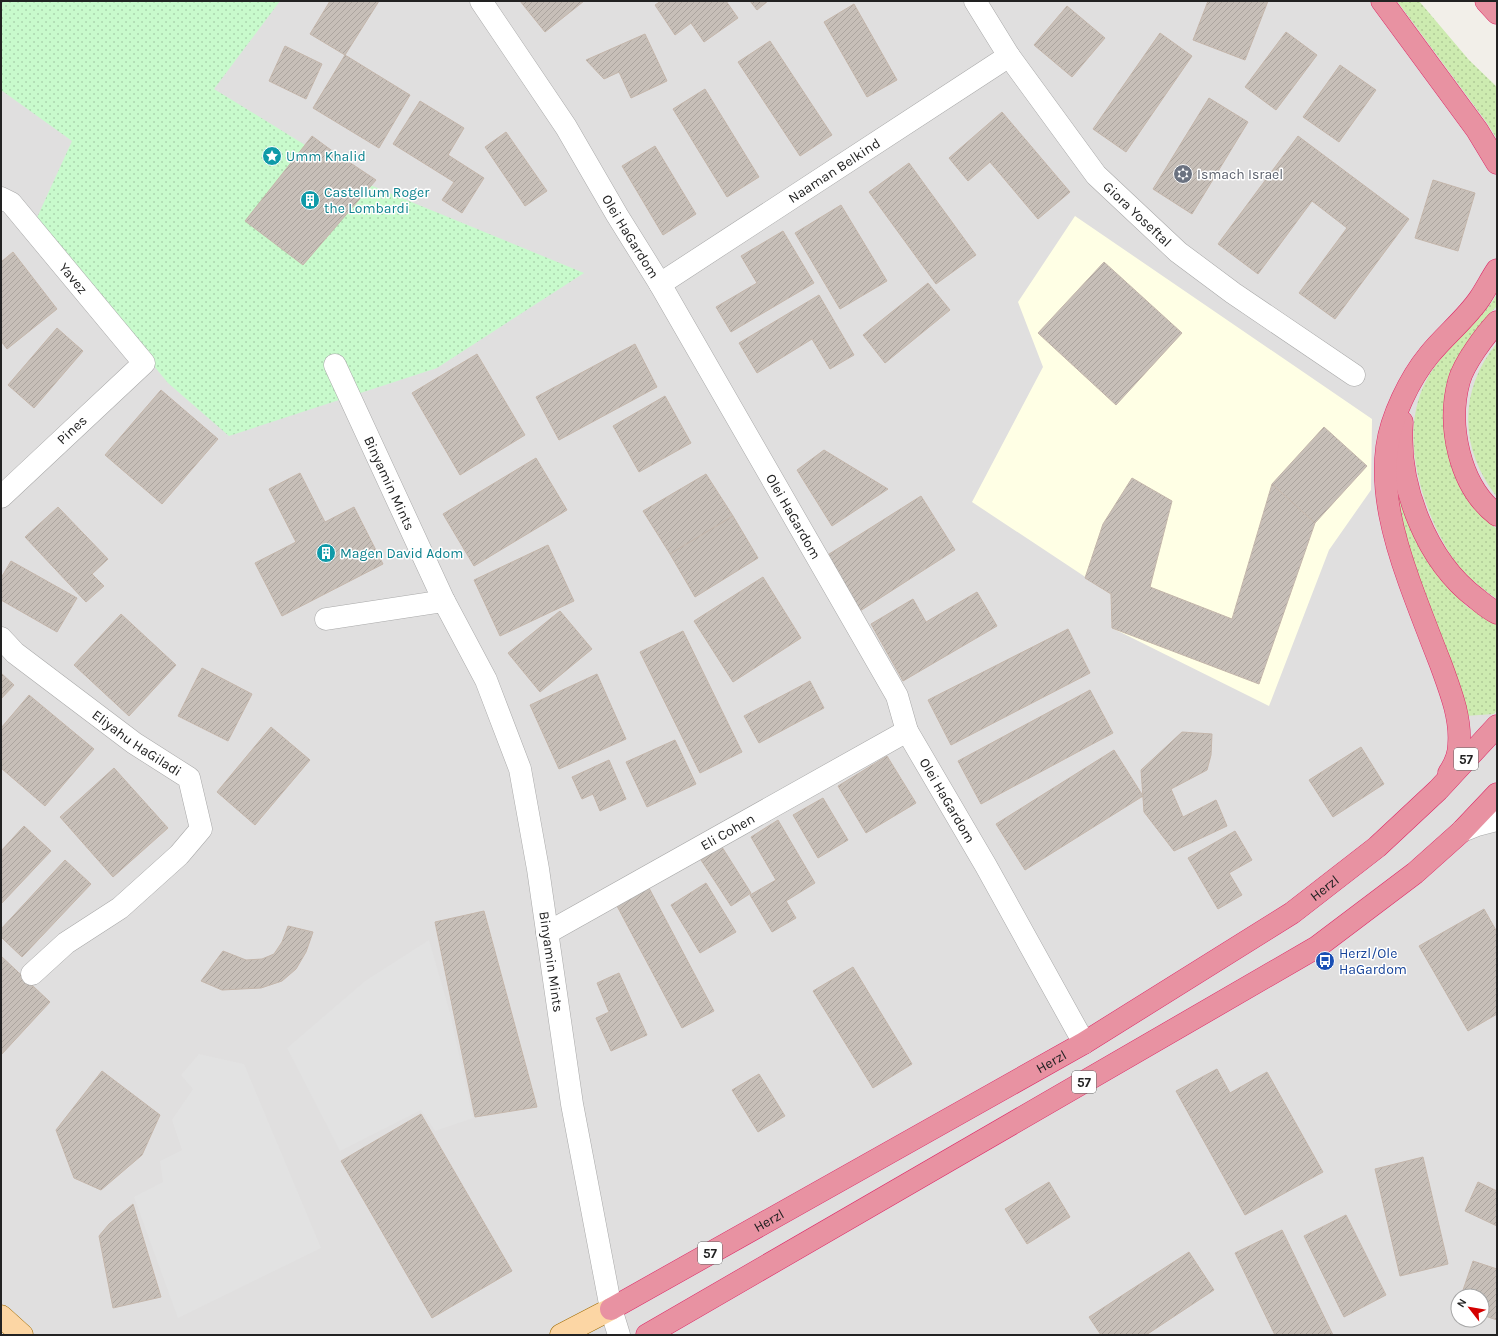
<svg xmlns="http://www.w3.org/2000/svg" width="1498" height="1336" font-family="Karla,sans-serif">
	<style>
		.residential { fill: #e0dfdf; fill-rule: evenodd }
		.education { fill: #ffffe5 }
		.grass { fill: url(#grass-dots) }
		.park { fill: url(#park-dots) }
		.parking { fill: #e2e2e2 }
		.building { fill: url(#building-hatch); stroke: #c4b6ab }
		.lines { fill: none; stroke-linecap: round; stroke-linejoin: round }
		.minor-casing { stroke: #a9a9a9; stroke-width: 23 }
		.major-casing { stroke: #a06b00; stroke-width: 23 }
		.highway-casing { stroke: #dc2a67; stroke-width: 23 }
		.minor { stroke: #fff; stroke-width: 22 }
		.major { stroke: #fcd6a4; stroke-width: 22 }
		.highway { stroke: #e892a2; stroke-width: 22 }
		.labels { text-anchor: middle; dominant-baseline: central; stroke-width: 3; stroke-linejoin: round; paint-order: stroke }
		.shield { fill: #fff; stroke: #646464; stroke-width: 1 }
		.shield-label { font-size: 13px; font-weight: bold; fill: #222 }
		.culture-label { font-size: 14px; fill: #0d838f; stroke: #fff; text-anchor: start }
		.street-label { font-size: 14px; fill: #222; stroke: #fff }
		.worship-label { font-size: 14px; fill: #5b616d; stroke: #fff; text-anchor: start }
		.transit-label { font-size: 14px; fill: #164399; stroke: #fff; text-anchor: start }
	</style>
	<defs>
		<pattern id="grass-dots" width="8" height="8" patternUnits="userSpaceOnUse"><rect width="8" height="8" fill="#cdebb0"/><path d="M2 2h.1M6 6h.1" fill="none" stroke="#b0c997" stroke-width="1.8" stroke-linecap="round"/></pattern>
		<pattern id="park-dots" width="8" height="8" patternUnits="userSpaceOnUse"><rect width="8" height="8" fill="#c8facc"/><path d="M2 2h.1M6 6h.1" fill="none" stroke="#acd6af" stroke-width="1.8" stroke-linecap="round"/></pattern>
		<pattern id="building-hatch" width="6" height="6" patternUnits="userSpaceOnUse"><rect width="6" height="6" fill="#c7bfb8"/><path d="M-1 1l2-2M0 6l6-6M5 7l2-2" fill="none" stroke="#aba49e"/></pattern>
	</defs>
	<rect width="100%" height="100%" fill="#f2efe9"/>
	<path class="residential" d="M1,1H1406L1497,126V1335H1ZM1458,1296H1482V1320H1458Z"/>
	<polygon class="education" points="1075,216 1372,419 1371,490 1329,550 1269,706 1112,628 1111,594 972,502 1043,367 1018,302"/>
	<g class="grass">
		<polygon points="1397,1 1419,1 1469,60 1497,87 1497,139 1487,123"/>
		<path d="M1497,294V306C1481,322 1468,340 1458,360C1455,365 1451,371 1449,376C1437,412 1445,467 1467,499C1476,511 1485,520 1497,529V599C1483,589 1469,579 1458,565C1450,556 1444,543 1438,532C1417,488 1402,430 1425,383C1441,350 1478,326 1497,294Z"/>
		<path d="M1497,343V497C1459,449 1458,390 1497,343Z"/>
		<polygon points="1397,448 1429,563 1466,606 1497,625 1497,710 1494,714 1465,716 1440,636 1405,537 1394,475"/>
	</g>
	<polygon class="park" points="1,1 280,1 214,89 370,185 584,273 437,368 229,436 168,383 35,222 72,141 1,90"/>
	<g class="parking">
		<polygon points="429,940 450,1013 473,1118 435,1131 421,1110 340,1151 287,1048 365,981"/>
		<polygon points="199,1054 244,1064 321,1248 178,1318 134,1197 163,1182 160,1161 182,1150 172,1120 193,1089 181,1075"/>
	</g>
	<g class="building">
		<polygon points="330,1 379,1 345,55 310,34"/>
		<polygon points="520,1 584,1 545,32"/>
		<polygon points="661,1 726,1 738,18 704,42 691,23 675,35 655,5"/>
		<polygon points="750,1 768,1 757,10"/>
		<polygon points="1208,1 1268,1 1245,60 1193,40"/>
		<polygon points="854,4 897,80 867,97 824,22"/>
		<polygon points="1067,6 1105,38 1072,77 1034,45"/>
		<polygon points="1286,32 1317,55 1276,110 1245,87"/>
		<polygon points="1160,33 1192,56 1126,152 1093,129"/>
		<polygon points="645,34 667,81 631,98 619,72 604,79 586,60"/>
		<polygon points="770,41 832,135 800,156 738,62"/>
		<polygon points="285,46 322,64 306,99 269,81"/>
		<polygon points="345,55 410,95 379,148 313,108"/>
		<polygon points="1340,65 1376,90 1339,142 1303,117"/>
		<polygon points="705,89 759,177 727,197 673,109"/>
		<polygon points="1209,98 1248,122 1192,214 1153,189"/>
		<polygon points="420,101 464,128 448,155 484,178 462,213 442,200 454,182 393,144"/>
		<polygon points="1002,112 1070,192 1038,219 990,162 968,181 949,158"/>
		<polygon points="506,132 547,191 525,206 485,147"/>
		<polygon points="312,136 331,150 376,180 303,265 245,221"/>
		<polygon points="1298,136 1409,219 1335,319 1299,293 1347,228 1312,201 1258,274 1218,244"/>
		<polygon points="655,146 696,214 663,235 622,166"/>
		<polygon points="909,163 976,255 936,284 869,192"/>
		<polygon points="1433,180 1475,193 1458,251 1415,238"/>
		<polygon points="841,205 887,281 840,309 795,233"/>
		<polygon points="783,231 814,283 731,332 716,307 757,283 741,256"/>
		<polygon points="13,252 57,309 7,349 1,341 1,262"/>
		<polygon points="1104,262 1182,333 1116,405 1038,333"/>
		<polygon points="928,283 950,310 885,363 863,335"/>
		<polygon points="819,295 854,355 830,369 812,339 757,373 739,343"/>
		<polygon points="57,328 83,351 34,408 8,385"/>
		<polygon points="635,344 657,387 559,440 536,397"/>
		<polygon points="477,354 525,435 460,475 412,393"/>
		<polygon points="161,390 218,439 162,504 105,455"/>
		<polygon points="665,396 691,443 639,472 613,426"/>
		<polygon points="1324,427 1367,466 1315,523 1272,484"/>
		<polygon points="824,450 888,489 832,526 797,470"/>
		<polygon points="536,458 567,510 474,566 443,514"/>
		<polygon points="300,473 325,522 354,507 383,564 282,616 255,563 296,542 269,489"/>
		<polygon points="706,474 733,516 670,554 643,511"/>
		<polygon points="1132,478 1172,501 1150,587 1232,619 1272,484 1315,523 1259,684 1112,628 1111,594 1085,578 1103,524"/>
		<polygon points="921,496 955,550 860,611 826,556"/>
		<polygon points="58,507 108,559 92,574 104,586 86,602 25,537"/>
		<polygon points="733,516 758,558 695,597 670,554"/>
		<polygon points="548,545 574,601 500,636 474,580"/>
		<polygon points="11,561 77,598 57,632 1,600 1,578"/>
		<polygon points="763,577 801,638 733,682 694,621"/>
		<polygon points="977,592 997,626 903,681 871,624 913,599 926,622"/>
		<polygon points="560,611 592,649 540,692 508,653"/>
		<polygon points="121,614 176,665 129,716 74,665"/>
		<polygon points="1068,629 1090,673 951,745 928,700"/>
		<polygon points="683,631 742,752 700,773 640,652"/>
		<polygon points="202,668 252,694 228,741 178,716"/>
		<polygon points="1,673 14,685 1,699"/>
		<polygon points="597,674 626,739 559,769 530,705"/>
		<polygon points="810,681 824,708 759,743 744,716"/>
		<polygon points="1090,690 1113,733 981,804 958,761"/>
		<polygon points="29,695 94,749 45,806 1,768 1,728"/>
		<polygon points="271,727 310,760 255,825 217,792"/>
		<polygon points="1182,732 1212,734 1211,755 1207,770 1171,789 1183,817 1216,800 1227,826 1174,851 1144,812 1141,770"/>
		<polygon points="675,740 696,784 647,807 626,762"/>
		<polygon points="1361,747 1384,784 1333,817 1309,780"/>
		<polygon points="1114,750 1143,796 1025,870 996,824"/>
		<polygon points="887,756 916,803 866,833 838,786"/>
		<polygon points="609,760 626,799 600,811 593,794 582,799 572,777"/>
		<polygon points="114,768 168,828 113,877 60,817"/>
		<polygon points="823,798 848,840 818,858 793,815"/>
		<polygon points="778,820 815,883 786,901 796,918 772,932 750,895 776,880 751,837"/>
		<polygon points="24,826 51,851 1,904 1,851"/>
		<polygon points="1235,831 1252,860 1229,873 1242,895 1218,909 1188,858"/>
		<polygon points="722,847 751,893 731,906 701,860"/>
		<polygon points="65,860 91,884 22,957 1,937 1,929"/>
		<polygon points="706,883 736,932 700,953 671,905"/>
		<polygon points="649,888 714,1011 682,1028 617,906"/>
		<polygon points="1484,909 1497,932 1497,1014 1468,1031 1419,946"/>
		<polygon points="484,911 537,1107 475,1117 435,922"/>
		<polygon points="288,926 313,932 306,952 296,969 282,981 261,988 222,990 201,981 223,951 246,960 262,959 274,954 282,942"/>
		<polygon points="1,956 50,1002 1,1055"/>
		<polygon points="853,967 912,1064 873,1088 813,991"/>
		<polygon points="619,973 647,1035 611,1051 596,1018 609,1012 597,983"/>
		<polygon points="1217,1069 1230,1093 1267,1072 1323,1172 1245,1215 1176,1091"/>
		<polygon points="102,1071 160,1115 142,1155 101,1190 74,1178 56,1130"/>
		<polygon points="759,1074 785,1116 758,1132 732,1090"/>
		<polygon points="421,1114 512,1271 432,1318 341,1161"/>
		<polygon points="1423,1157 1448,1264 1400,1276 1375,1169"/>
		<polygon points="1049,1182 1070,1217 1027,1244 1005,1209"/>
		<polygon points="1478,1182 1497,1191 1497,1226 1465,1211"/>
		<polygon points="133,1204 161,1297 113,1308 99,1236 109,1224"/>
		<polygon points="1346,1215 1386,1295 1344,1317 1304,1236"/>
		<polygon points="1282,1230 1333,1335 1275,1335 1235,1253"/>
		<polygon points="1189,1252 1214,1290 1146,1335 1101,1335 1089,1317"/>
		<polygon points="1473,1261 1497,1269 1497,1320 1482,1315 1482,1296 1461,1296"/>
	</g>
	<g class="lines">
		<defs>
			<g id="minor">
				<path id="s1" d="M481,1L566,127L617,215L660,284L897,696L907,731L986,866L1084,1043"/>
				<path id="s2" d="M975,1L1009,56L1096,175L1178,252L1233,293L1354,375"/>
				<path id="s3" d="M1,198L11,203L144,363L1,497"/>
				<path id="s4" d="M660,284L1009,56"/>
				<path id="s5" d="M335,365L444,601L486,680L520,769L538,869L572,1104L611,1309L619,1335"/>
				<polyline points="326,619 444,601"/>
				<path id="s6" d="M1,638L15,653L134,743L189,778L201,829L179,855L120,908L66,943L32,974"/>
				<polyline points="1462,831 1477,825 1497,820"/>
				<path id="s7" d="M547,933L907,731"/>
			</g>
			<g id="major">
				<polyline points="1,1316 22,1335"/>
				<polyline points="561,1335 611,1309"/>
			</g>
			<g id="highway">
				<polyline points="1382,1 1477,130 1497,163"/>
				<polyline points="1486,1 1497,13"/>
				<path d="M1497,322C1485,335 1464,363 1459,381C1447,425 1459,486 1497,515"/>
				<path d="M1402,422C1397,485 1426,561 1477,599C1483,604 1489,609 1497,613"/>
				<path d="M1449,773C1455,764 1459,755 1459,744C1461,717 1450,690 1441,665C1430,637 1419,609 1409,581C1394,539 1381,492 1387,447C1391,417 1410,378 1429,355C1445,335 1466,319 1480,298C1486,289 1491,279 1497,270"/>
				<path id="s8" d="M611,1309L1084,1043L1292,913L1377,847L1438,790L1497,726"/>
				<polyline points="647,1335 1317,947 1415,873 1462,831 1497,794"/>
			</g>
		</defs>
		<use href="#minor" class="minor-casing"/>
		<use href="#major" class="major-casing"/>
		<use href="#highway" class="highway-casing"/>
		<use href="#minor" class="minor"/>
		<use href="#major" class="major"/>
		<use href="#highway" class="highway"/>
	</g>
	<defs>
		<symbol id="sight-disc" viewBox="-11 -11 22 22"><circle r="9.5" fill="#0f9aa8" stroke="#fff"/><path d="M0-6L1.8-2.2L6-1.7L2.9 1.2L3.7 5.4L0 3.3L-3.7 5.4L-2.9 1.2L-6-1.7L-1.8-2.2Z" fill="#fff"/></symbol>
		<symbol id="synagogue-disc" viewBox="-11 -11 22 22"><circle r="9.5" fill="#6b7280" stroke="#fff"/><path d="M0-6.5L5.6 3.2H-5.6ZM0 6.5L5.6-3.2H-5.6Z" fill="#fff"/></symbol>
		<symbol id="building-disc" viewBox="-11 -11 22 22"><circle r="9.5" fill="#0f9aa8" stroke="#fff"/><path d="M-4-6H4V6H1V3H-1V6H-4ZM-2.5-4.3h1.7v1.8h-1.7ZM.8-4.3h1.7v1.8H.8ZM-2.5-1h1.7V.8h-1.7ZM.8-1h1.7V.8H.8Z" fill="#fff"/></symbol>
		<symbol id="bus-disc" viewBox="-11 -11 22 22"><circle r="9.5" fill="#1a4fb4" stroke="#fff"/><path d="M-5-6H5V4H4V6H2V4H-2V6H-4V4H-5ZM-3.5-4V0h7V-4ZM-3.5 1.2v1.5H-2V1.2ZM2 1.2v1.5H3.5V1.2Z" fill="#fff"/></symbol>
	</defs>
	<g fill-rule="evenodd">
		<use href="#sight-disc" x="261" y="145" width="22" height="22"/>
		<use href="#synagogue-disc" x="1172" y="163" width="22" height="22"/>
		<use href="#building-disc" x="299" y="189" width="22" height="22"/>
		<use href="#building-disc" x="315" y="542" width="22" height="22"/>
		<use href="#bus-disc" x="1314" y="950" width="22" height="22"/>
	</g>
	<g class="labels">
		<g class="shield">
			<rect x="1454" y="748" width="24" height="22" rx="3"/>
			<rect x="1072" y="1071" width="24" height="22" rx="3"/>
			<rect x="698" y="1242" width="24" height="22" rx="3"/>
		</g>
		<g class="shield-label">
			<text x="1466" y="759">57</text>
			<text x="1084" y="1082">57</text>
			<text x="710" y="1253">57</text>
		</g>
		<g class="culture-label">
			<text x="286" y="156">Umm Khalid</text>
			<text x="324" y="192">Castellum Roger<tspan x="324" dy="16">the Lombardi</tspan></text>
			<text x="340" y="553">Magen David Adom</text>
		</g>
		<g class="street-label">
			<text stroke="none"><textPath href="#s4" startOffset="208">Naaman Belkind</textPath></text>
			<text stroke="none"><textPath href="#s2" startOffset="269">Giora Yoseftal</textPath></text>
			<text stroke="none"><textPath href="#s1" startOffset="279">Olei HaGardom</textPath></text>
			<text stroke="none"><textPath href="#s3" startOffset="109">Yavez</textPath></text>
			<text transform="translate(72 430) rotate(-43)">Pines</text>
			<text stroke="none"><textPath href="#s5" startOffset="130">Binyamin Mints</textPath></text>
			<text stroke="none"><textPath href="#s1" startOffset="603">Olei HaGardom</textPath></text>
			<text stroke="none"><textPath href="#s6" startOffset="172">Eliyahu HaGiladi</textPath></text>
			<text stroke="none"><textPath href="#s1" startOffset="927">Olei HaGardom</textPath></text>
			<text stroke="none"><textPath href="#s7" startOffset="207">Eli Cohen</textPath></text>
			<text stroke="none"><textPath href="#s8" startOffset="829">Herzl</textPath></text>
			<text stroke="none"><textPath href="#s5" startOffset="640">Binyamin Mints</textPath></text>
			<text stroke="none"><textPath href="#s8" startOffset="505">Herzl</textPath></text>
			<text stroke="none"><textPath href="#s8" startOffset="181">Herzl</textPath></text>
		</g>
		<g class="worship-label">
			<text x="1197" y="174">Ismach Israel</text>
		</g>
		<g class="transit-label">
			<text x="1339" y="953">Herzl/Ole<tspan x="1339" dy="16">HaGardom</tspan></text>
		</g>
	</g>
	<rect width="1498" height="1336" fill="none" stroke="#222222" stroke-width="4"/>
	<g transform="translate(1470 1308) rotate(301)"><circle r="19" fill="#ffffff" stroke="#a7a7a7"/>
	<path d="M0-3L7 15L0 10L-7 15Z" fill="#d40000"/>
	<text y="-6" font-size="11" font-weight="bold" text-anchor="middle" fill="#222222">N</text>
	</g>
</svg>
